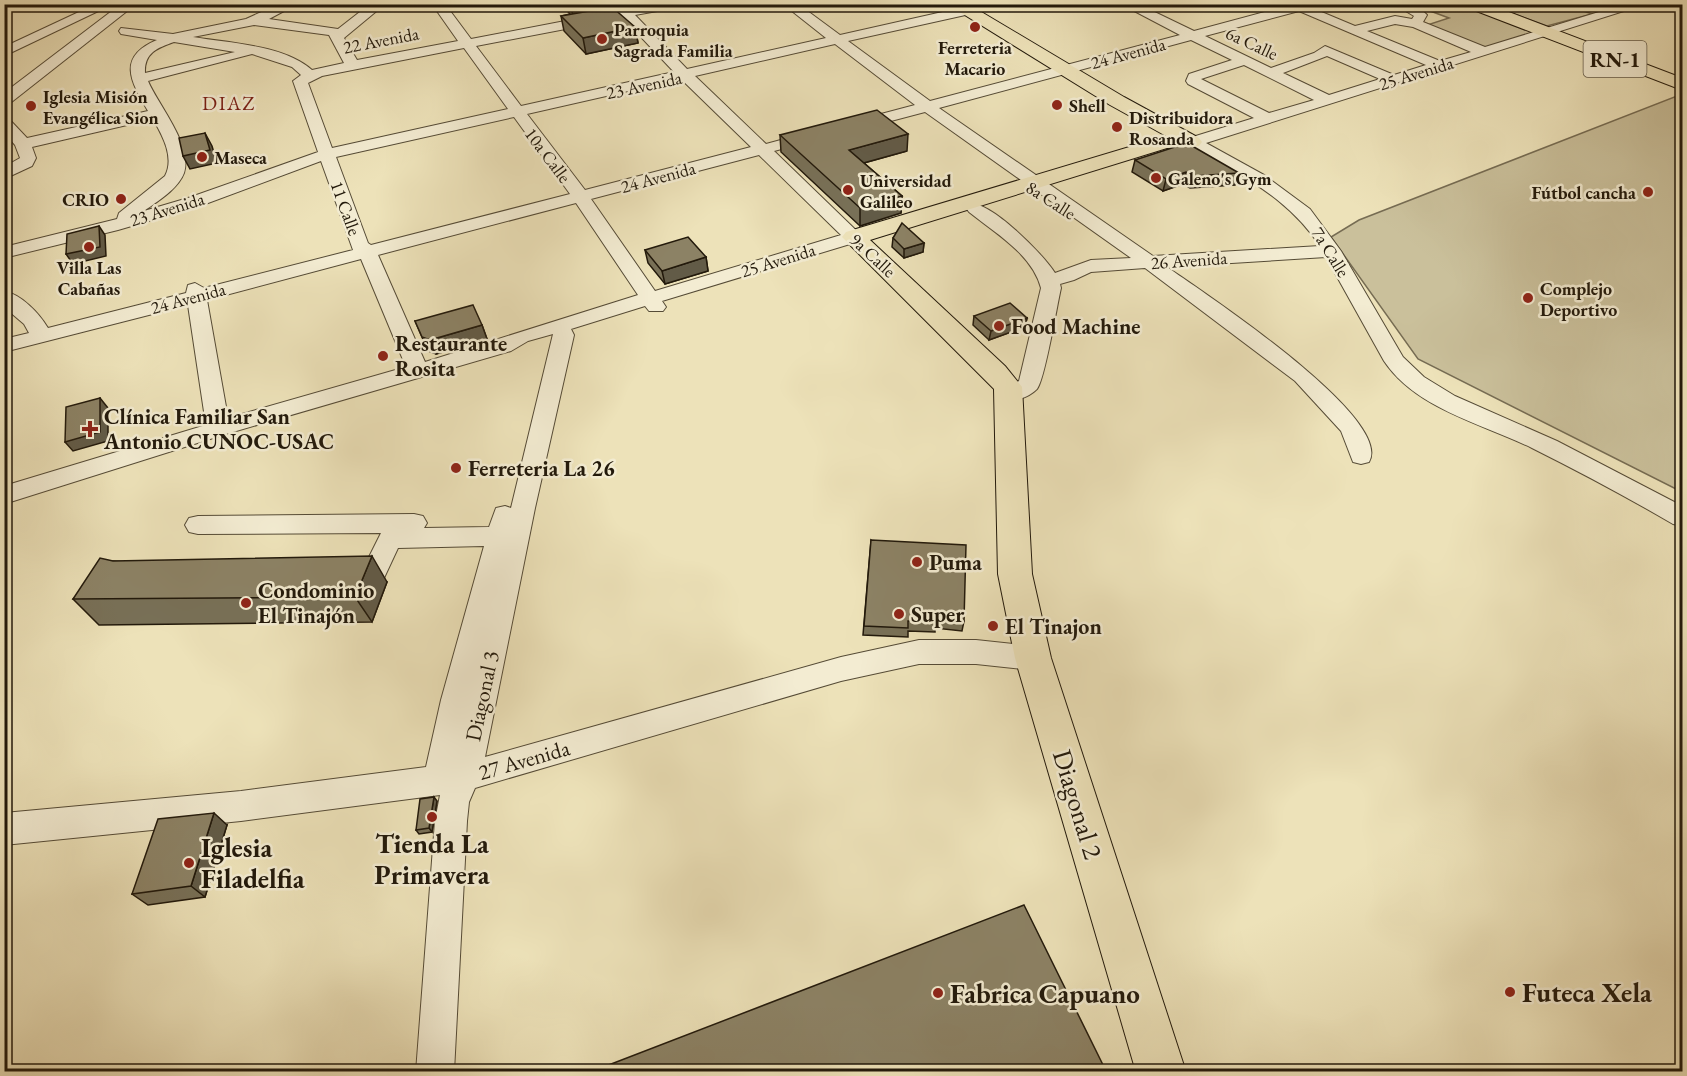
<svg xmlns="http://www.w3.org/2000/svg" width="1687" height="1076" font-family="'EB Garamond',serif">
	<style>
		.green { fill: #cac09b; stroke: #766c53; stroke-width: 1.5 }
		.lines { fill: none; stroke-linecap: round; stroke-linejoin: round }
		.minor-casing { stroke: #554b36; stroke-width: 2 }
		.major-casing { stroke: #22190b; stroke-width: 2 }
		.minor { fill: #f3ecd2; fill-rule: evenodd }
		.major { fill: #ede2b9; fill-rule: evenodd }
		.wall { fill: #787057; stroke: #22190b; stroke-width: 1.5 }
		.shaded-wall { fill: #625b47; stroke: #22190b; stroke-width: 1.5 }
		.building { fill: #8c8265; stroke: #22190b; stroke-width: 1.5 }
		.poi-dot { fill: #8f2418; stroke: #f3ecd2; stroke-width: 2 }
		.labels { text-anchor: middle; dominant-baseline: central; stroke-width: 5; stroke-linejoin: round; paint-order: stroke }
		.far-poi-label { font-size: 18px; font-weight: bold; fill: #22190b; stroke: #f3ecd2; text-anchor: start }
		.far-street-label { font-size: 18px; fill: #22190b; stroke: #f3ecd2 }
		.far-neighbourhood-label { font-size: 20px; letter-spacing: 1.5px; fill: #7a1f14; stroke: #f3ecd2 }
		.shield { fill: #f3ecd2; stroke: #615847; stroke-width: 1.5 }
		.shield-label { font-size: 21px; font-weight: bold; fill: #22190b }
		.poi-label { font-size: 22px; font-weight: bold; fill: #22190b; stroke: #f3ecd2; text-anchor: start }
		.street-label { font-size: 22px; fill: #22190b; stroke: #f3ecd2 }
		.near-street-label { font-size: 27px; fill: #22190b; stroke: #f3ecd2 }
		.near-poi-label { font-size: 27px; font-weight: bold; fill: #22190b; stroke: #f3ecd2; text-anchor: start }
	</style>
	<rect width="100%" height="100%" fill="#ede2b9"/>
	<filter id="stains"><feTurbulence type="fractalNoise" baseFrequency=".00333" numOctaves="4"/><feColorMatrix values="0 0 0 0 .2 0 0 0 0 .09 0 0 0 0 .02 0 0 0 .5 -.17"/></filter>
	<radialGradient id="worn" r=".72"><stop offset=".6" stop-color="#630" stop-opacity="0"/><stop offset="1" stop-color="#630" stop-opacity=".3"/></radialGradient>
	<g class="green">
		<polygon points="1414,5 1463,5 1535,32 1480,49 1424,26 1449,18"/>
		<polygon points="1490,5 1567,5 1592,14 1547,26"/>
		<polygon points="1682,94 1682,492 1418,359 1331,237 1359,220"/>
	</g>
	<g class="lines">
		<defs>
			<g id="minor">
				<polygon points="96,4 113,4 4,56 4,47"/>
				<polygon points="121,4 136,4 9,104 4,105 4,93"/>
				<path d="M279,4H297L269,19L338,29L370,4H385L344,38L357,60L458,41L432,4H445L471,39L617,11L611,4H625L629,9L651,4H680L674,8L635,15L687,69L826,38L783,4H798L840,35L978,4H1003L997,8L848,41L930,101L1180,35L1121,4H1138L1194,31L1294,4H1317L1312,8L1355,26L1395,16L1412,19L1414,16L1394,4C1407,4 1418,5 1427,15L1423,22L1485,47L1625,4H1646L1206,143L1264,175L1310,209L1341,251L1403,357L1424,377L1455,396L1557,441L1682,506V526L1673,524C1627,497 1580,472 1532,448C1483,424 1416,409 1384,361L1326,257L1167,267C1201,291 1395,418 1369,462L1361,464L1353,462L1341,431L1295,381L1145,268L1091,272L1074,280L1060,284L1061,288C1057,305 1045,380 1037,389C1028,398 1014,402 1002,399L999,394L1002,389L1019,381L1041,288C1032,254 995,233 969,212L966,208L969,204C989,199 1044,255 1055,273L1091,260L1131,258L925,112L853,131L847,129L845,126L847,123L915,105L835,44L695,76L766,144L814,131L820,133L822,136L820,139L774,151L863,237L860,241L662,301L666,307L663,311H649L645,306L571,329L574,335L535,508L485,757L841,657L919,640H976L1033,646L1043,650L1047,658L1043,666L1033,670L976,664H919L841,681L475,788L469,802L467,821L454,1072H416L435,821L440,795L241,821L4,845V813L241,791L426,767L441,700L484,546L398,548L384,578C370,583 352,584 337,579L333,572L337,565L346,562L367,561L381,533L198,534L189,532L185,525L189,518L198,516L414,514L423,516L427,523L424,528L489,527L496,508L505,506L511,508L553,334L528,341L511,351L226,434L4,504V486L206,425L188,305L4,352V339L29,333L24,324L4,307V291C22,295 39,313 48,328L186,293L188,285L195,283L204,288L353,250L321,161L200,206L118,230L4,258V247L117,219L119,213L165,176C175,157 162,135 153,119L32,147L36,158L32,166L4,179V167L20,158L15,145L4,132V117L9,119L27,138L148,111C131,82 116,57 157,40L121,34L119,31L121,28L173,34L246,19ZM1299,11L1426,65L1394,75L1325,46L1314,53L1271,68L1205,36ZM623,18L674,72L521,106L476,46ZM1395,24L1413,27L1471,52L1440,61L1367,31ZM254,25L329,35L344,63L312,70C284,45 229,43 193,37ZM1191,40L1232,60L1189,74L1186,81L1188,84L1254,118L1186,139L1184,142C1193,154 1215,161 1228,168C1265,188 1297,211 1320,246L1153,256L939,108ZM174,42L235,52L145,73C144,53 157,48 174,42ZM464,48L508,109L332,148L308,83L322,76ZM252,54L292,67L301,75L293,81L318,152L188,198L144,211C158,201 178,189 184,173C193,145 158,105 148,81ZM1327,56L1380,79L1329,95L1283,73ZM1244,65L1314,100L1269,113L1201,79ZM681,79L751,147L585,190L527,114ZM514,117L570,194L371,245L368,243L336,157ZM759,155L841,235L655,291L591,199ZM576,203L638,295L425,362L378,255ZM361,259L406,367L228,418L207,300Z"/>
			</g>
			<g id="major">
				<polygon points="947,4 968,4 1124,97 1199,138 1202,142 1199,146 1167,148 870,240 1005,366 1022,387 1032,574 1051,658 1186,1072 1136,1072 1015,658 998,574 994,389 842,237 846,232 1166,136 1110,105"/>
				<polygon points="1464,4 1488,4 1682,78 1682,90 1466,7"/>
			</g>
		</defs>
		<use href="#minor" class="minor-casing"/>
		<use href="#major" class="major-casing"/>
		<use href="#minor" class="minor"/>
		<use href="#major" class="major"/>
	</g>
	<g class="wall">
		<polygon points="561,4 602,4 603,8 635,27 638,43 586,54 564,31 561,16 570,14"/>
		<polygon points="780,135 907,151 864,163 902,196 901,213 860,226 781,152"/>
		<polygon points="1135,160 1239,173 1235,185 1190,188 1183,184 1163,191 1132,172"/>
		<polygon points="893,238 924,243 923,252 904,258 892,247"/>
		<polygon points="645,250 706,257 708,271 665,284 648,263"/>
		<polygon points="974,316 1027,318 1025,327 989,340 973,325"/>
		<polygon points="415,321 482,325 487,339 436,354 428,351"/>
		<polygon points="871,540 964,621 962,631 935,628 935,632 908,631 908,637 863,635"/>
		<polygon points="113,561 387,582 372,622 99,625 73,599"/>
		<polygon points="437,801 432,832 419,834 416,830"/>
		<polygon points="227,825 205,897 148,905 132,894"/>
	</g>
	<g class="shaded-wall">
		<polygon points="577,4 602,4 604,11 573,17 571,6"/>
		<polygon points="635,27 638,43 586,54 583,38"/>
		<polygon points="205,133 212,146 217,163 190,169 183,156"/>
		<polygon points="908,134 907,151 849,167 849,150"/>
		<polygon points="1186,172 1183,184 1163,191 1166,179"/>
		<polygon points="902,196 901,213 860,226 860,208"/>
		<polygon points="99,226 105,235 106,256 73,264 66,254"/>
		<polygon points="924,243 923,252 904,258 904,249"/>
		<polygon points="706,257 708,271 665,284 662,271"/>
		<polygon points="1027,318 1025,327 989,340 991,331"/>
		<polygon points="482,325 487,339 436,354 430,340"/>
		<polygon points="100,398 108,408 108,441 73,451 65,442"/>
		<polygon points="372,556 387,582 372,622 355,597"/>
		<polygon points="434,797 437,801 432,832 429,828"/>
		<polygon points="214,813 227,825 205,897 191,886"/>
	</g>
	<g class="building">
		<polygon points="612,7 635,27 583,38 561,16"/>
		<polygon points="877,110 908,134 849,150 902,196 860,208 780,135"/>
		<polygon points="205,133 210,150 183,156 179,138"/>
		<polygon points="1187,143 1239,173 1194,176 1186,172 1166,179 1135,160"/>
		<polygon points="902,223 924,243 904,249 893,238"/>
		<polygon points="99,226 100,247 66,254 67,234"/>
		<polygon points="688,237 706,257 662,271 645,250"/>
		<polygon points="1010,303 1027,318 991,331 974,316"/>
		<polygon points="473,305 482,325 430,340 422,337 415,321"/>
		<polygon points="100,398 100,432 65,442 66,407"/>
		<polygon points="871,540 966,545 964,621 936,619 936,622 908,621 908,628 864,626"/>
		<polygon points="372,556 355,597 73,599 100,558 113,561"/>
		<polygon points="434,797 429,828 416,830 420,799"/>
		<polygon points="214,813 191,886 132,894 158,819"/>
		<polygon points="1024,905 1106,1071 593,1071"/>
	</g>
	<g class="poi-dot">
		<circle cx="975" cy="27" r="6"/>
		<circle cx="602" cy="39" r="6"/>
		<circle cx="1057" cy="105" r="6"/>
		<circle cx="31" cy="106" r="6"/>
		<circle cx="1117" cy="127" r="6"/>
		<circle cx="202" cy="157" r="6"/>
		<circle cx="1156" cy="178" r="6"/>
		<circle cx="848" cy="190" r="6"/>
		<circle cx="1648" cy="192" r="6"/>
		<circle cx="121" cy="199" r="6"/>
		<circle cx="89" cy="247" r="6"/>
		<circle cx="1528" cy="298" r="6"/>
		<circle cx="999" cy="326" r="6"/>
		<circle cx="383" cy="356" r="6"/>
		<path d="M87 420h6v6h6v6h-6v6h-6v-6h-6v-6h6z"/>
		<circle cx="456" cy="468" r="6"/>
		<circle cx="917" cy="562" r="6"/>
		<circle cx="246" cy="603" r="6"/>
		<circle cx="899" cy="614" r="6"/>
		<circle cx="993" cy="626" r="6"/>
		<circle cx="432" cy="817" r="6"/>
		<circle cx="189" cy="863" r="6"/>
		<circle cx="1510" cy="992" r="6"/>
		<circle cx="938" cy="993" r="6"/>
	</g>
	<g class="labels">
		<g class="far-poi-label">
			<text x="614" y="29">Parroquia<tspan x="614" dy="21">Sagrada Familia</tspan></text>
			<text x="975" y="47" text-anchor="middle">Ferreteria<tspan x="975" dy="21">Macario</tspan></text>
			<text x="43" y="96">Iglesia Misión<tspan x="43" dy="21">Evangélica Sion</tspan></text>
			<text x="1069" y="105">Shell</text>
			<text x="1129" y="117">Distribuidora<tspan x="1129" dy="21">Rosanda</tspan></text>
			<text x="214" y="157">Maseca</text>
			<text x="1168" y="178">Galeno's Gym</text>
			<text x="860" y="180">Universidad<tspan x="860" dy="21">Galileo</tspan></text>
			<text x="1636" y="192" text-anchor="end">Fútbol cancha</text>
			<text x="109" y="199" text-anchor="end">CRIO</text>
			<text x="89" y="267" text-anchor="middle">Villa Las<tspan x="89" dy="21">Cabañas</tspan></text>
			<text x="1540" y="288">Complejo<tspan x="1540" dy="21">Deportivo</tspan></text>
		</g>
		<g class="far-street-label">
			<text transform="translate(381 40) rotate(-11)">22 Avenida</text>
			<text transform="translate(1252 43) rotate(25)">6a Calle</text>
			<text transform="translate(1128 53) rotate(-15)">24 Avenida</text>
			<text transform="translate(1416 73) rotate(-17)">25 Avenida</text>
			<text transform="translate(644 85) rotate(-12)">23 Avenida</text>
			<text transform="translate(548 155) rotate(53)">10a Calle</text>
			<text transform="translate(658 177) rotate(-15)">24 Avenida</text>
			<text transform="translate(1051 200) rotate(33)">8a Calle</text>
			<text transform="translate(346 208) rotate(70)">11 Calle</text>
			<text transform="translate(167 209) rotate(-17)">23 Avenida</text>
			<text transform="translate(1331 252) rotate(58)">7a Calle</text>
			<text transform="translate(873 255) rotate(43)">9a Calle</text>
			<text transform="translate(778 260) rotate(-17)">25 Avenida</text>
			<text transform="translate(1189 260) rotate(-4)">26 Avenida</text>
			<text transform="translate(188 298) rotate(-15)">24 Avenida</text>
		</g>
		<g class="far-neighbourhood-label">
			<text x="229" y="103">DIAZ</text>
		</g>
		<rect class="shield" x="1583.5" y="41" width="63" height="36" rx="4.5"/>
		<g class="shield-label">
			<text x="1615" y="59">RN-1</text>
		</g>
		<g class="poi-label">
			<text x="1011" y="326">Food Machine</text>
			<text x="395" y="343">Restaurante<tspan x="395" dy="25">Rosita</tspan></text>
			<text x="104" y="416">Clínica Familiar San<tspan x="104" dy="25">Antonio CUNOC-USAC</tspan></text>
			<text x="468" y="468">Ferreteria La 26</text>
			<text x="929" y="562">Puma</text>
			<text x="258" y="590">Condominio<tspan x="258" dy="25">El Tinajón</tspan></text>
			<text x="911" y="614">Super</text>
			<text x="1005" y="626">El Tinajon</text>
		</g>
		<g class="street-label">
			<text transform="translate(482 696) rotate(-78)">Diagonal 3</text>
			<text transform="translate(524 760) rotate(-16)">27 Avenida</text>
		</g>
		<g class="near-street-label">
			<text transform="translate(1078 804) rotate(73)">Diagonal 2</text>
		</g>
		<g class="near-poi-label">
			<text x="432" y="843" text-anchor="middle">Tienda La<tspan x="432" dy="31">Primavera</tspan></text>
			<text x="201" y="847">Iglesia<tspan x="201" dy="31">Filadelfia</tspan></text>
			<text x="1522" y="992">Futeca Xela</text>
			<text x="950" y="993">Fabrica Capuano</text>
		</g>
	</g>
	<rect width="1687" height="1076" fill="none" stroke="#ede2b9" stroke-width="24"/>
	<rect x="6" y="6" width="1675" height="1064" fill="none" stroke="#22190b" stroke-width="3"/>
	<rect x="12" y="12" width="1663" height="1052" fill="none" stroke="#22190b" stroke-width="1.5"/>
	<rect width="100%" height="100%" filter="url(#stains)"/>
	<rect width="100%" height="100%" fill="url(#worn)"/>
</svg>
